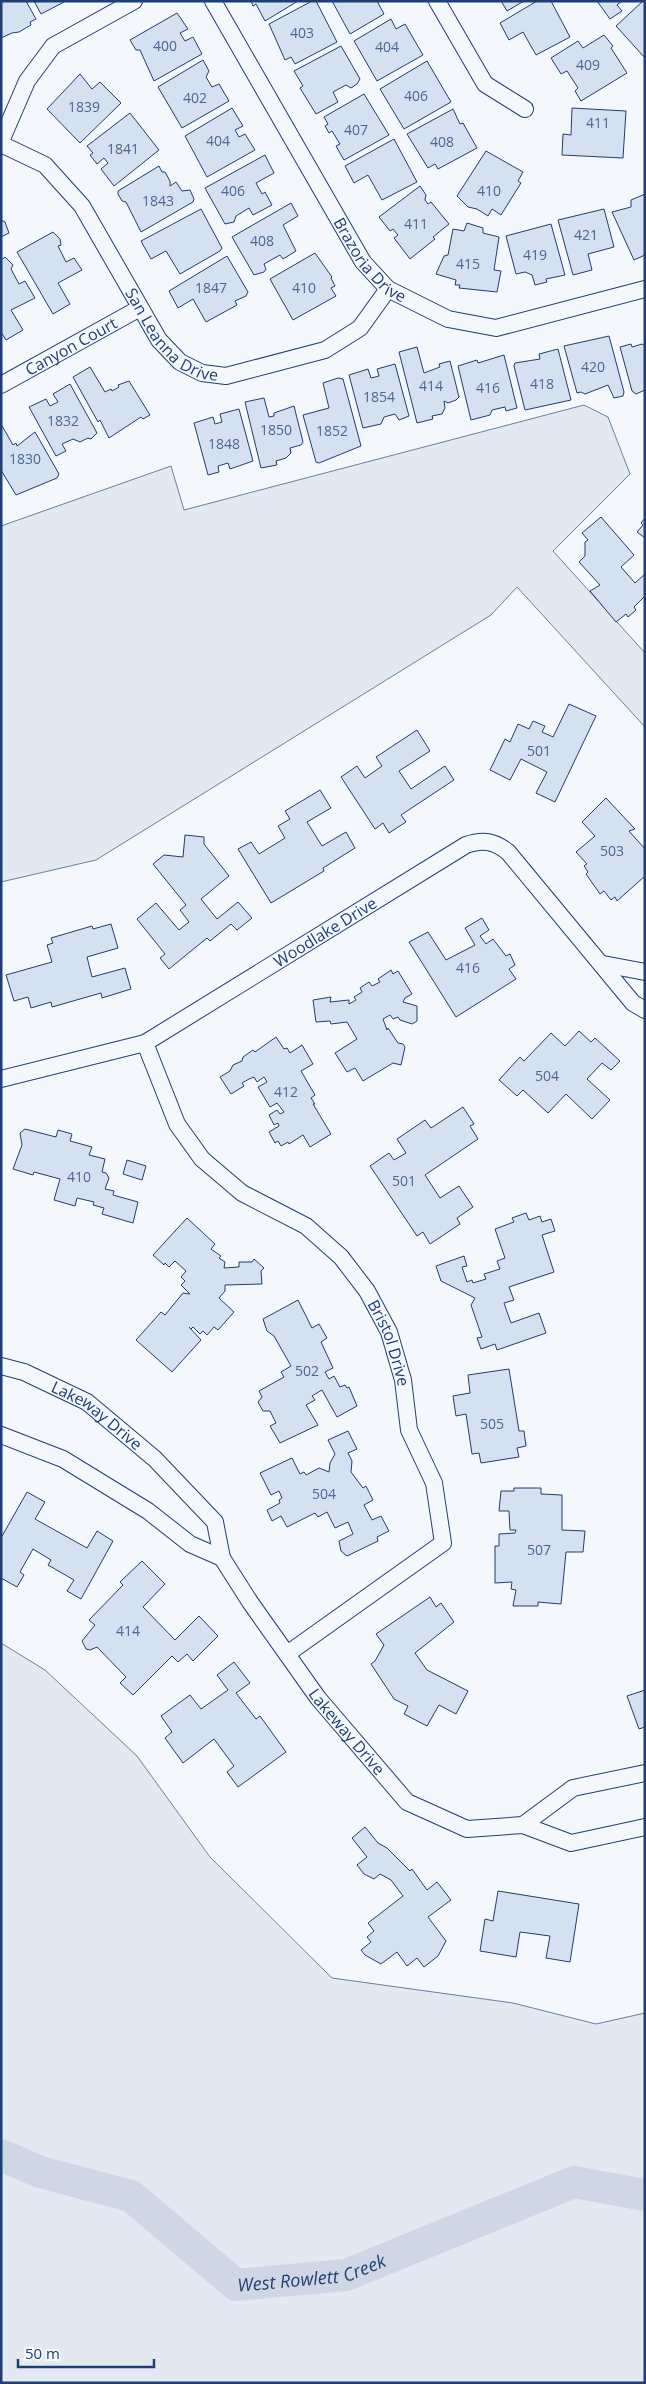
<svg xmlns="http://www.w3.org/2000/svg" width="646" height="2384" font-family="'Open Sans',sans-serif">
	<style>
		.green { fill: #e3e9f0; stroke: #687fa3 }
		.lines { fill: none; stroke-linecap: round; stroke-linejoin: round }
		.river { stroke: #cfd7e4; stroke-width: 32 }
		.building { fill: #d5e0f0; stroke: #1d3f73 }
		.street-casing { stroke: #1d3f73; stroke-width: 18 }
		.street { stroke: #f4f7fb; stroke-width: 16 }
		.labels { text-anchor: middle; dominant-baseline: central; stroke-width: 4; stroke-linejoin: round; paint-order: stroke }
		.number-label { font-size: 14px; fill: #4b6792 }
		.street-label { font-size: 16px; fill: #1d3f73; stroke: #f4f7fb }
		.water-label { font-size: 18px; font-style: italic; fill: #1d3f73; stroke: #f4f7fb }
	</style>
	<rect width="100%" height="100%" fill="#f4f7fb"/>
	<g class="green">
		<polygon points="584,405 608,417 630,474 553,551 645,653 645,727 517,587 491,615 96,860 1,882 1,526 171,466 184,510"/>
		<polygon points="1,1643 45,1670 137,1756 210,1857 332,1978 513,2003 596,2024 645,2013 645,2383 1,2383"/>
	</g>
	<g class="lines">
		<path class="river" id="s1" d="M1,2155L40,2172L131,2196L236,2285L346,2275L574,2182L645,2195"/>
	</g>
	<g class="building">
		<polygon points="1,1 26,1 36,19 30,22 31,25 19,32 12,33 1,38"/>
		<polygon points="34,1 66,1 41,14"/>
		<polygon points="251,1 298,1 265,21 256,4 253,6"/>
		<polygon points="312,1 316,1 337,42 295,64 291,57 285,60 269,24"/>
		<polygon points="332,1 377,1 384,14 350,34"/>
		<polygon points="501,1 524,1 507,11"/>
		<polygon points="537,1 551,1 570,37 536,55 523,32 509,40 500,23"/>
		<polygon points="597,1 622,1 617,5 622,11 610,19"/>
		<polygon points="643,1 645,1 645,58 616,26"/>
		<polygon points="177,13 188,29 180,33 185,41 193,37 202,54 154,81 140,50 136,50 130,40"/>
		<polygon points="391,19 396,29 405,24 423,55 377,81 354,41"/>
		<polygon points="604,35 613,46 611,48 627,73 581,101 575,91 578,88 567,71 561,74 551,58 578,41 583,48"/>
		<polygon points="341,46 360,79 357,84 351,88 346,85 333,92 338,102 316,114 300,88 303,86 294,71"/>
		<polygon points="203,60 209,71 206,77 212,87 219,84 229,101 182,128 158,87"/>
		<polygon points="427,61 451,102 404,129 380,89"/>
		<polygon points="80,74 92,89 100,82 121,103 80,143 47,109"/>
		<polygon points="364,94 389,135 344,160 336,146 340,144 332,131 329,133 325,126 328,124 324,117"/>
		<polygon points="232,108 243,126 235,130 239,137 245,134 255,150 207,177 185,136"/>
		<polygon points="572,108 626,111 623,158 562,155 563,134 571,135"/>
		<polygon points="453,109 460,124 463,123 477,148 438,169 435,164 428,168 407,134"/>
		<polygon points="130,113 159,150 114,186 101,169 108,163 104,158 97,164 90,155 93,153 87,146"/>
		<polygon points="394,139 417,182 382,200 368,175 354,183 345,166"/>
		<polygon points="486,151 523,172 518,181 521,183 501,215 492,209 488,216 477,209 468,207 457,196"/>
		<polygon points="265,155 274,173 256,183 262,194 265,192 272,205 253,215 249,208 236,216 234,222 225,224 205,188"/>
		<polygon points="159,166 162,172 165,172 170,181 170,186 176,182 182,191 190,190 194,199 193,202 141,232 126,202 122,201 118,194 118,191"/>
		<polygon points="420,186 426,195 425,200 428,204 431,202 449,224 433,237 435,239 410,259 394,238 398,235 393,229 390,231 379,217"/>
		<polygon points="645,194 645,255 634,260 612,212 631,207 631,200"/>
		<polygon points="291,203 298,216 283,225 296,251 283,259 280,255 264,264 266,269 264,272 254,275 232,237"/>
		<polygon points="201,209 222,248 220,251 180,274 166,251 151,259 141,241"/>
		<polygon points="604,209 614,247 588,254 592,270 573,275 558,220"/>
		<polygon points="1,220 5,222 9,233 1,237"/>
		<polygon points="467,223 483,228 483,233 499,237 494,270 501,271 497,292 459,288 460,285 455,285 456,280 436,274 444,256 448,255 453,229 464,231"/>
		<polygon points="551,224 565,275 546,279 547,282 535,285 532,275 525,272 516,274 506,236"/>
		<polygon points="53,232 60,239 61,245 58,246 66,262 74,258 82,270 58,283 70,304 53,314 17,252"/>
		<polygon points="315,253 332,277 331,278 335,286 331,288 336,296 293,320 270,279"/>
		<polygon points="227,256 248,292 246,296 235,301 237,305 206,322 193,299 178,308 169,291"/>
		<polygon points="5,257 13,265 11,269 19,284 25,281 35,298 11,310 23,330 6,340 1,332 1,260"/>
		<polygon points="609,336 624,392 623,396 614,398 608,385 585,394 581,392 577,393 564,346"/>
		<polygon points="631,344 632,347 642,344 645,346 645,390 636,394 632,391 620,347"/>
		<polygon points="417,347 424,373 440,367 439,364 450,361 459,397 456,400 448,403 444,401 445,408 442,414 432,416 433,419 417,423 399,352"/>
		<polygon points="558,349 571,400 525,410 514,366 515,363 540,359 539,354"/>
		<polygon points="504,355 517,408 506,411 505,407 492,410 490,415 471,420 458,366 477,360 478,363"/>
		<polygon points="395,364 409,416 399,420 395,414 384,417 381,424 363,428 349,375 368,369 371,378 379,376 377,369"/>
		<polygon points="90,367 105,392 111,389 112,391 119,387 118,385 129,381 150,415 143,419 141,417 109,438 100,420 98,422 73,377"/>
		<polygon points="338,378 343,379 361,446 319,463 316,462 303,415 329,408 323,383"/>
		<polygon points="70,384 97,433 91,439 88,438 80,442 73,439 62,444 66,451 56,456 29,407 46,399 50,406 58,402 53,394"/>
		<polygon points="264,398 269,417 274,416 274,413 294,406 303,442 301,445 290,448 291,453 286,458 276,461 277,465 261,468 245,402"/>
		<polygon points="239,409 253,461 230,469 228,463 218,466 219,472 208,475 194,423 213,417 215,424 222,422 220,414"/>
		<polygon points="1,424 13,445 16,443 17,446 35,432 59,474 57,478 16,495 1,470"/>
		<polygon points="601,517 634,555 621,567 635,583 645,574 645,596 634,607 636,610 628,617 626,614 616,622 590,591 600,585 579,562 585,556 585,542 588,540 582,533"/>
		<polygon points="645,518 645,538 637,532 643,525 641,523"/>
		<polygon points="569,704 596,716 555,802 536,793 547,772 521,759 510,780 490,770 505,739 510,742 518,724 529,729 533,721 545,726 542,732 553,737"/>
		<polygon points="417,730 430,751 399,771 411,789 445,766 454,780 401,815 406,822 389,833 383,823 375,829 341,777 357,766 365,778 382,766 376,757"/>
		<polygon points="320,790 331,808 307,822 322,846 346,832 355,848 323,868 324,871 271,903 238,849 251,842 259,854 285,838 278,826 290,819 285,811"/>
		<polygon points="606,798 635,829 629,831 645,849 645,876 617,901 615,897 611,900 604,891 600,894 586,874 588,872 584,866 587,864 576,852 595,836 582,822"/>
		<polygon points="185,835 204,837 204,844 229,876 201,899 217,919 238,902 252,918 237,930 231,924 210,941 207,938 169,969 160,958 165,954 137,919 156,903 179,930 189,922 180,910 186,905 153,864 164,855 183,857"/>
		<polygon points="482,918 489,930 480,936 486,944 493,939 506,956 510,954 515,965 509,969 516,979 456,1017 409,942 428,932 446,960 475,945 465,928"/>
		<polygon points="111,924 118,948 87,957 92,977 125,968 131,989 102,998 101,993 52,1007 51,1002 31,1008 28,997 14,1001 6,975 52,962 47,945 53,943 51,938 92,926 93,929"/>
		<polygon points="391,970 393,974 398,971 412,994 405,998 403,1002 417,1006 417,1021 412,1024 400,1020 398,1017 393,1019 390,1015 383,1019 387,1030 388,1028 398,1043 403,1044 405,1047 401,1065 393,1063 363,1081 355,1068 347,1072 335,1053 357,1039 347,1022 331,1024 330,1021 316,1022 313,1000 331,997 330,1002 349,1000 349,1004 356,1000 354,997 362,992 360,988 369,982 372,986 380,982 378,979"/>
		<polygon points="579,1031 591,1042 595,1038 620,1061 611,1070 602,1063 587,1079 610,1100 592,1119 566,1094 548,1113 523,1090 517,1096 499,1080 520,1057 524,1061 551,1033 565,1046"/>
		<polygon points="276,1037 284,1049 287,1048 290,1053 302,1045 313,1064 301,1071 315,1095 311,1098 315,1104 313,1104 331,1134 310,1147 303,1135 289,1144 288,1142 281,1146 278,1141 275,1143 269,1132 279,1126 278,1123 274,1125 269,1115 277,1110 280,1114 284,1112 277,1103 270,1107 258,1087 267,1082 264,1077 257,1082 254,1077 249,1079 242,1083 244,1086 231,1094 220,1077 230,1071 233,1065 242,1061 243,1057 253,1050 255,1052"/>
		<polygon points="463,1107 474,1124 470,1126 478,1139 425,1175 440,1198 459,1186 473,1207 457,1218 460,1224 430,1244 423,1232 417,1236 370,1166 389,1153 394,1160 406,1153 397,1139 425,1120 431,1128"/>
		<polygon points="25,1129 56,1137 58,1130 72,1134 70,1141 92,1147 89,1155 105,1159 102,1172 106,1173 109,1178 105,1189 114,1191 113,1195 138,1202 133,1223 102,1214 104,1208 93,1205 94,1202 77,1198 75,1206 54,1200 60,1179 34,1172 33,1175 13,1169 22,1145 20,1133"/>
		<polygon points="127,1160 146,1166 142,1180 123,1174"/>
		<polygon points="526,1213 529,1220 540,1216 542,1222 551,1219 555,1231 542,1235 554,1272 509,1287 514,1300 504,1303 511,1323 539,1313 546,1333 497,1350 495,1344 481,1349 477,1338 482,1337 471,1305 475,1298 441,1281 436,1266 464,1256 467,1266 462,1267 467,1282 472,1280 473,1283 486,1279 484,1274 500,1269 497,1261 505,1258 495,1229 514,1222 512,1218"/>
		<polygon points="187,1218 215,1244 211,1249 221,1256 219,1258 225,1262 224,1268 239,1267 239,1262 252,1262 254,1259 264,1268 261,1271 262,1284 225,1285 225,1291 219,1298 234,1312 218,1330 214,1327 207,1335 203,1331 200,1334 193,1327 191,1329 189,1327 201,1340 172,1372 136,1340 161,1312 165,1315 183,1293 190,1294 181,1285 185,1281 181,1277 186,1271 175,1261 169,1267 165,1263 164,1265 153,1255"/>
		<polygon points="298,1300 312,1328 319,1324 327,1338 321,1342 333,1368 325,1372 329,1379 334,1376 340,1387 345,1385 347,1388 349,1387 357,1406 337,1417 322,1390 312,1396 315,1400 306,1405 318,1425 280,1443 270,1426 276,1423 270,1411 263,1411 258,1402 262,1397 259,1391 284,1377 281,1372 291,1366 274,1336 267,1331 263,1319"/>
		<polygon points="509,1369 519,1431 524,1431 526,1446 517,1448 519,1457 481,1463 479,1453 472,1454 466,1414 456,1416 453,1396 470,1393 468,1375"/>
		<polygon points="348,1431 357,1449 348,1453 352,1461 351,1472 363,1488 366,1486 373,1500 364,1505 372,1520 381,1516 389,1531 377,1537 378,1541 347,1556 341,1551 339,1541 353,1534 348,1522 335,1528 327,1512 318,1517 315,1513 287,1527 281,1516 272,1521 267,1510 280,1503 279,1500 282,1498 279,1491 271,1495 260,1473 292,1458 300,1474 304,1472 306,1475 319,1468 329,1472 330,1463 335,1454 328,1440"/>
		<polygon points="514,1488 541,1488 541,1494 562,1495 562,1530 585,1531 583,1552 566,1552 561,1604 538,1602 538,1606 513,1606 516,1590 511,1589 512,1582 495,1583 495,1546 499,1546 499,1534 515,1533 516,1530 510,1530 509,1511 499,1511 501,1491 514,1491"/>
		<polygon points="27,1492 45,1502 35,1519 87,1548 97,1531 113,1541 81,1599 67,1591 74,1580 48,1565 51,1560 33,1549 20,1572 24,1575 17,1587 1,1578 1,1538"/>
		<polygon points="142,1561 165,1584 143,1607 175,1640 199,1616 218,1636 193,1661 187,1654 178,1662 172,1656 133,1695 120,1683 126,1677 97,1647 90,1650 86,1649 82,1641 95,1625 89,1620 123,1585 120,1582"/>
		<polygon points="430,1597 436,1607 441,1603 454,1622 415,1653 427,1670 468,1691 456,1714 439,1705 427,1726 404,1714 408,1706 394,1699 371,1664 375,1661 384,1645 376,1634"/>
		<polygon points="234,1662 250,1683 236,1693 256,1719 260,1716 286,1752 238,1787 227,1772 234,1766 214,1739 183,1763 165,1738 172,1732 161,1716 190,1695 201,1709 228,1690 217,1675"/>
		<polygon points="645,1690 645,1727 639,1729 627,1696"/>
		<polygon points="365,1827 378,1843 387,1848 410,1871 412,1869 427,1890 437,1882 451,1900 428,1917 446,1941 438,1956 424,1967 417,1958 407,1966 397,1952 381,1964 365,1955 361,1950 371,1942 367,1937 374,1931 368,1923 403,1896 391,1880 380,1874 374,1879 364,1874 357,1865 367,1857 352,1838"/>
		<polygon points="498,1891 579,1904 570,1962 546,1958 550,1936 520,1932 516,1957 480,1951 485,1919 493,1921"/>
	</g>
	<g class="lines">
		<defs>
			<g id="street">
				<path id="s2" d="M213,1L363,262L388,289L448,319L496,328L645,289"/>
				<polyline points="437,1 485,84 525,109"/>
				<polyline points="1,141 27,81 53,46 134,1"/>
				<path id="s3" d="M1,144L45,165L82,206L159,340L180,362L202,373L226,376L325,350L360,328L388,289"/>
				<path id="s4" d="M1,385L140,308"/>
				<polyline points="603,964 645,972"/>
				<path id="s5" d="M145,1043L177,1124L202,1159L242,1193L306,1226L341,1257L367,1291L389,1332L403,1380L409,1430L434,1483L443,1543L287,1654"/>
				<path id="s6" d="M1,1079L145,1043L466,845C483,839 494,841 508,852L633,1003L645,1010"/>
				<path id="s7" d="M1,1366L24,1372L87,1402L155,1459L215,1522L222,1558L250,1602L318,1698L407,1802L467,1829L523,1825L571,1843L645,1827"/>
				<polyline points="1,1435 63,1459 148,1511 190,1544 222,1558"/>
				<polyline points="523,1825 573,1788 645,1773"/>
			</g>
		</defs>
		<use href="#street" class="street-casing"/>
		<use href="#street" class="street"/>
	</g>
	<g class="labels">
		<g class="number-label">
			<text x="302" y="32">403</text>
			<text x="165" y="45">400</text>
			<text x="387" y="46">404</text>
			<text x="588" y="64">409</text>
			<text x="416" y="95">406</text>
			<text x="195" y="97">402</text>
			<text x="84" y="106">1839</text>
			<text x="598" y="122">411</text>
			<text x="356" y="129">407</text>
			<text x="218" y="140">404</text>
			<text x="442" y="141">408</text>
			<text x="123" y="148">1841</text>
			<text x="233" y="190">406</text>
			<text x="489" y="190">410</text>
			<text x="158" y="200">1843</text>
			<text x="416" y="223">411</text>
			<text x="586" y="234">421</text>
			<text x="262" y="240">408</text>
			<text x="535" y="254">419</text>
			<text x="468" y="263">415</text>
			<text x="211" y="287">1847</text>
			<text x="304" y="287">410</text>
			<text x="593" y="366">420</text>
			<text x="542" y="383">418</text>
			<text x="431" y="385">414</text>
			<text x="488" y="387">416</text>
			<text x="379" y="396">1854</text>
			<text x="63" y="420">1832</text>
			<text x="276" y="429">1850</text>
			<text x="332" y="430">1852</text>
			<text x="224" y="443">1848</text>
			<text x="25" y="458">1830</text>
			<text x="539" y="750">501</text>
			<text x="612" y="850">503</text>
			<text x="468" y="967">416</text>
			<text x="547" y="1075">504</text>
			<text x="286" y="1091">412</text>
			<text x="79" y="1176">410</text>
			<text x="404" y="1180">501</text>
			<text x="307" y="1370">502</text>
			<text x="492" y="1423">505</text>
			<text x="324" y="1493">504</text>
			<text x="539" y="1549">507</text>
			<text x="128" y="1630">414</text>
		</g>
		<g class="street-label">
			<text stroke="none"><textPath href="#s2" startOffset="304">Brazoria Drive</textPath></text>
			<text stroke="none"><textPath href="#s3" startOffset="265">San Leanna Drive</textPath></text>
			<text stroke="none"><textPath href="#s4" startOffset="80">Canyon Court</textPath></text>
			<text stroke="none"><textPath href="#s6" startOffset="360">Woodlake Drive</textPath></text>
			<text stroke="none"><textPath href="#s5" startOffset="401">Bristol Drive</textPath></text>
			<text stroke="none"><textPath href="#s7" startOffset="109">Lakeway Drive</textPath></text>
			<text stroke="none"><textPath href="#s7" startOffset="520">Lakeway Drive</textPath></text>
		</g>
		<g class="water-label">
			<text stroke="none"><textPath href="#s1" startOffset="351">West Rowlett Creek</textPath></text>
		</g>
	</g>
	<rect width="646" height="2384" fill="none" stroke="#1d3f73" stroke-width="5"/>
	<path d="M18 2359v8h136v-8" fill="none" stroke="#1d3f73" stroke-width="2.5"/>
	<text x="25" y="2359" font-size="15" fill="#1d3f73" stroke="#f4f7fb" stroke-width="4" paint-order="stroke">50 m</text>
</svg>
